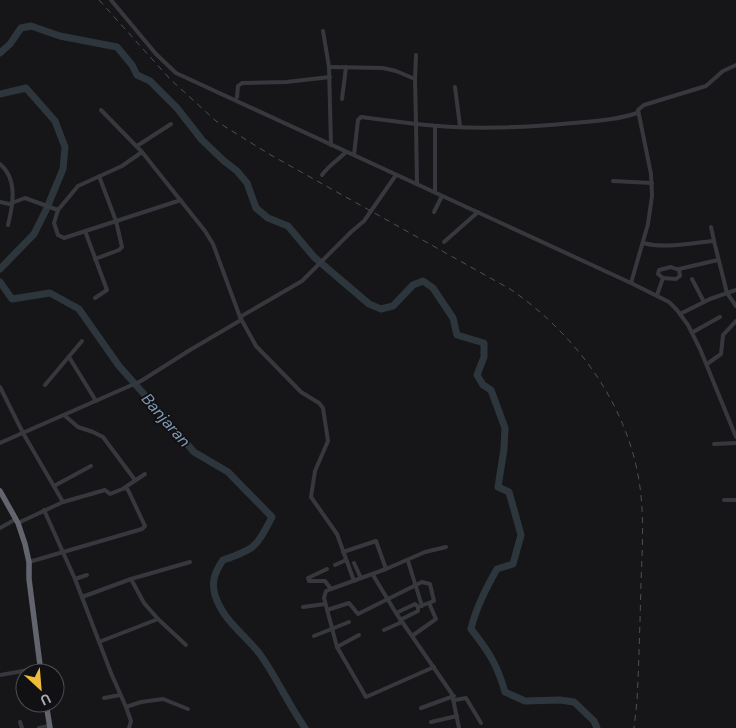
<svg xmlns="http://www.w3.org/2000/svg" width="736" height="728" font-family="'DM Sans',sans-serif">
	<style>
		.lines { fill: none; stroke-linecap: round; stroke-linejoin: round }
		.river { stroke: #2e363d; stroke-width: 7 }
		.minor { stroke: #37383d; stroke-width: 4 }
		.highway { stroke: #63656e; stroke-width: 5.5 }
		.rail { stroke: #4e5056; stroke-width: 1; stroke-dasharray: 6 5; stroke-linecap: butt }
		.labels { text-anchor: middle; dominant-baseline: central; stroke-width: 4; stroke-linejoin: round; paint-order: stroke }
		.water-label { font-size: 16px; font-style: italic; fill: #8097b2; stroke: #111113 }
	</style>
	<rect width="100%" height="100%" fill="#161618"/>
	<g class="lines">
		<g class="river">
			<path d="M0,53L10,44L21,28L31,26L60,36L117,47L132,65L137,75L150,81L177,108L202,140L224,161L237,171L247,183L256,208L268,218L288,226L314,257L369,304L381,309L393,306L413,285L423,281L433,288L453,318L457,335L484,343V357L477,375L483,385L491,390L505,428L504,449L498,487L509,492L521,535L513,564L497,569C486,588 476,607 471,629C489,652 497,664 505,692L525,701L560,700L574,702L594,721L597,728"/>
			<polyline points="0,94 26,88 55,121 65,147 63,169 46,210 34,234 0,269"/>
			<path d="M0,282L12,299L50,293L79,309L119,366L159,411L194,452L228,472L272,517C256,547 256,549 223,560C215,572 211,581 215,595C222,619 244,634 259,653C276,676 288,704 305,728"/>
		</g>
		<g class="minor">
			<polyline points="111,0 156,54 176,73 631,283 669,302 677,310 688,325 700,349 736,437"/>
			<polyline points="323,31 329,67 331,145"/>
			<polyline points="329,67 383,68 396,71 415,79"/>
			<polyline points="455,87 460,126"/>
			<polyline points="237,97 238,86 242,83 286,82 330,77"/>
			<polyline points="342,99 346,67"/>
			<polyline points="101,110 142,152"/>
			<polyline points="137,146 171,124"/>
			<polyline points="354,155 358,120 361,117 416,124 415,79 416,55"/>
			<path d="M0,164C18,179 13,205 8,225"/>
			<path d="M322,175C329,165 337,161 346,152"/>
			<polyline points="613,181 652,183"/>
			<path d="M417,184L416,124C468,130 522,128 573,123C595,121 616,120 637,113"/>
			<polyline points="435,192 435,126"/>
			<polyline points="181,200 64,238 58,235 54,223 58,210 78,186 122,166 142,152 205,231 213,244 240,317 256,346 301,392 319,403 323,408 328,441 315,471 311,497 337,534 354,581"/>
			<polyline points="0,202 9,204 25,198 58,210"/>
			<polyline points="434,212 442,196"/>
			<polyline points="711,227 714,241"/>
			<polyline points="85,231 107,290 95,298"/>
			<polyline points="444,242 478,212"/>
			<path d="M643,243C666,249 690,243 714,241L727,293L736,306"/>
			<polyline points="95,259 119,250 122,247 116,221 99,176"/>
			<polyline points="663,278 658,274 659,270 671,267 676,269 679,269"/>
			<polyline points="692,279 704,302"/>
			<polyline points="631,283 648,224 652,196 651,174 638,110 644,105 706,86 723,71 736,65"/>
			<polyline points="657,295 663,278 676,279 680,276 679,269 718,260"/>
			<polyline points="680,314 710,299 736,290"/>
			<polyline points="240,317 302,281 351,232 364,221 396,175"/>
			<polyline points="693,332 720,317"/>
			<polyline points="69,357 96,401"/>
			<polyline points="707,364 721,354 723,335 736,321"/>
			<polyline points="45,385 82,341"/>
			<polyline points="0,387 23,433 63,502 18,523"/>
			<polyline points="64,415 78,427 93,432 103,437 135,480"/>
			<polyline points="0,443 141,381 190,350 241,320"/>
			<polyline points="714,444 736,443"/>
			<polyline points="54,486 91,466"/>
			<polyline points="124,488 145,474"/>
			<polyline points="724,500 736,500"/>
			<polyline points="44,510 75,579 111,673 126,707 131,721 129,728"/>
			<polyline points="0,528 16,519"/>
			<polyline points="343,552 376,541 386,569 331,589 326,591 324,598 337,647 366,697 434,667"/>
			<polyline points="408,561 422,606"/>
			<polyline points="29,562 142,529 145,526 128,490 125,488 110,494 105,490 63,502"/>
			<polyline points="354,563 361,578"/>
			<polyline points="335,565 346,560"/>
			<polyline points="327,569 308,578 309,581 325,581 331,589"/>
			<polyline points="386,569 425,552 446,547"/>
			<polyline points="373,575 396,613 452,694 459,728"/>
			<polyline points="75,579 87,575"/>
			<polyline points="131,579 190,562"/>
			<polyline points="82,597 131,579 144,603 158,619"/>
			<polyline points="303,607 325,604"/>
			<polyline points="327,610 349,603 358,614 422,582 430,584 434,601 418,607 418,611 400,620"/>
			<polyline points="396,613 415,604 418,607"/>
			<polyline points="384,630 402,622"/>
			<polyline points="314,636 349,622"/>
			<polyline points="412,636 436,619 429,603"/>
			<polyline points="99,642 158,619 186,645"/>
			<polyline points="337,647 359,635"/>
			<polyline points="0,675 40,668"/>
			<polyline points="104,698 120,695"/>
			<polyline points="455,700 466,698 481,723"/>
			<polyline points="126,707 141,702 163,699 188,709"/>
			<polyline points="421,708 454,696"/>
			<polyline points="20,722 22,728"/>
			<polyline points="431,722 457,716"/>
			<polyline points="39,728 49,726"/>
		</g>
		<g class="highway">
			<polyline points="0,491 18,523 25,544 29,562 29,579 41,673"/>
			<polyline points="46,703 50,728"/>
		</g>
		<path class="rail" d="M99,0L170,79L216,121L269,154L510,289C579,336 633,412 641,496C644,525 642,554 641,583C640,622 639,661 637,701L634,728"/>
	</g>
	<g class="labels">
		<g class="water-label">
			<text transform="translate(166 420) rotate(49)">Banjaran</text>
		</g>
	</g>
	<g transform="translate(40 688) rotate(154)"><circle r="24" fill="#111113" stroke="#4d4f55"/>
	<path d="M0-4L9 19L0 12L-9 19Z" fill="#edbc39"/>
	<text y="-8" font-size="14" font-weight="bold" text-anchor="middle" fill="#a8acb8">U</text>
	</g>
</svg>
